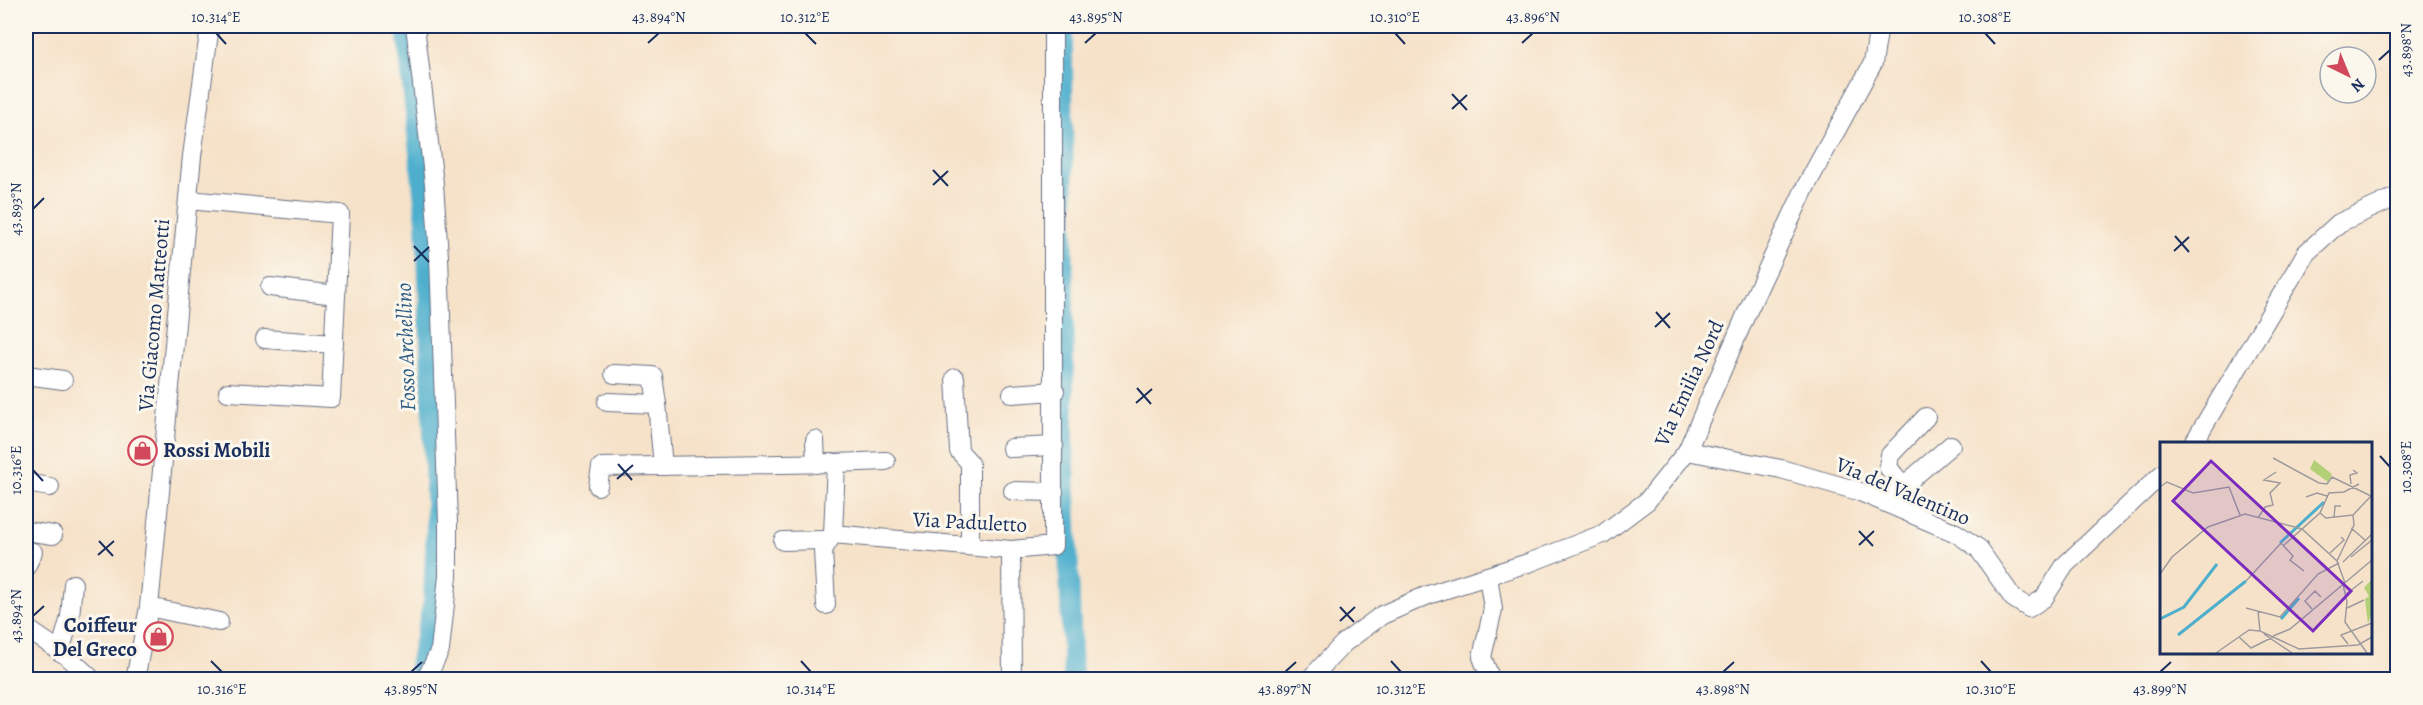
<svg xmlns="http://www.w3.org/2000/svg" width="2423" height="705" font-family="Alegreya,serif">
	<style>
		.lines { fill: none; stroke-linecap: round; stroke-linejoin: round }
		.canal { stroke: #4eafcd; stroke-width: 20 }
		.minor-casing { stroke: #686e83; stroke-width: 20 }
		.minor { stroke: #fff; stroke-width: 18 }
		.ticks { fill: none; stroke: #1b2f5e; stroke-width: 2 }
		.labels { text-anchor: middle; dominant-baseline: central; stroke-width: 6; stroke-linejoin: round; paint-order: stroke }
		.street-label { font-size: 21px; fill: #1b2f5e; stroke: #fbf7ec }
		.poi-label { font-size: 21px; font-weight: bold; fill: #1b2f5e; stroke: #fbf7ec; text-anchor: start }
		.water-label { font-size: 22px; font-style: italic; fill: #2d5c85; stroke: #fbf7ec }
		.inset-river { fill: none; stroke: #4eafcd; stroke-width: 3 }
		.inset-road { fill: none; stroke: #9e9a9e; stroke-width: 1.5 }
		.view { fill: #7b2cbf; fill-opacity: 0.15; stroke: #7b2cbf; stroke-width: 3 }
		.inset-edge { fill: none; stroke: #1b2f5e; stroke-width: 3 }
		.neatline { fill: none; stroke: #1b2f5e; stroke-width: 2 }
		.ticks-label { font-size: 15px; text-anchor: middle; fill: #1b2f5e }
	</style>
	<rect width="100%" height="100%" fill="#fbf7ec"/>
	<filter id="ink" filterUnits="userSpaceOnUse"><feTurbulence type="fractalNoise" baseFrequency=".0167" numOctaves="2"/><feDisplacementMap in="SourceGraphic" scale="12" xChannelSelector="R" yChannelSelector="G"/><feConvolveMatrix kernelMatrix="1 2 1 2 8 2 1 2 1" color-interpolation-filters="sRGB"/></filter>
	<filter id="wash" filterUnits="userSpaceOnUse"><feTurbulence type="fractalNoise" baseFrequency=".008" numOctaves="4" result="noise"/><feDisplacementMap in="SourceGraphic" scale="24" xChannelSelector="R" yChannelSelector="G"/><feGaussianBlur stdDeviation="1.35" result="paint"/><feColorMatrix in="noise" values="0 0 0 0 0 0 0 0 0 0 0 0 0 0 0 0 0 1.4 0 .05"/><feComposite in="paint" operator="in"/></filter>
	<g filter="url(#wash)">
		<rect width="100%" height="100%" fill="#f6e2c9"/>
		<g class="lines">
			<g class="canal">
				<polyline points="406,26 426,222 436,524 433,601 419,666"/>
				<polyline points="1063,26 1064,439 1073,680"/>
			</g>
		</g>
	</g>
	<g filter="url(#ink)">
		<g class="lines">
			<defs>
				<g id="minor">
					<polyline points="415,26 434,184 439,256 448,523 448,576 440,650 429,673 423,680"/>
					<polyline points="188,200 340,214 331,398 228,392"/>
					<polyline points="270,287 336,295"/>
					<polyline points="265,339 334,344"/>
					<polyline points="614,374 653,376 657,404"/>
					<polyline points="26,375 63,380"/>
					<polyline points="955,378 959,451 970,463 970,546"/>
					<polyline points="1012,394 1055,391"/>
					<polyline points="607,402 657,404 663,466"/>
					<polyline points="815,440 816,464"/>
					<polyline points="2193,444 2306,253 2339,223 2398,196"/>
					<polyline points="1011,448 1054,446"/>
					<polyline points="1687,451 1781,469 1858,491 1956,533 1978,548 2013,598 2029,608 2044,598 2065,565 2162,474"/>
					<polyline points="836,463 886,461"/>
					<polyline points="26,483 50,487"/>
					<polyline points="598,486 601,467 836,463 833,534 1011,550 1053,546 1053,26"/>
					<polyline points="1903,486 1888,467 1890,455 1926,417"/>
					<polyline points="1013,491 1054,492"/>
					<polyline points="1895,493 1951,445"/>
					<polyline points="26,531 53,535"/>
					<polyline points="783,541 823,540 827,543"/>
					<polyline points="1011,550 1012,680"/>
					<polyline points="26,567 33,552"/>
					<polyline points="1488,576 1493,609 1482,657 1491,680"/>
					<polyline points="826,605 823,550 833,534"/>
					<polyline points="149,607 219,622"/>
					<polyline points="26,628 67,656 93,680"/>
					<polyline points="60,652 70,617 73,584"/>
					<polyline points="135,680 149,607 192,156 210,26"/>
					<polyline points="1309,680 1344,643 1382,615 1428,595 1531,562 1603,534 1647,501 1687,451 1745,317 1806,186 1873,63 1879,26"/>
				</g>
			</defs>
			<use href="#minor" class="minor-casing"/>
			<use href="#minor" class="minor"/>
		</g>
	</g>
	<path class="ticks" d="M216,33L226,44M805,33L816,44M1395,33L1405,44M1985,33L1995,44M648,43L659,33M1085,43L1096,33M1522,43L1533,33M2379,60L2390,50M1452,94L1467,110M1452,109L1467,95M933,170L948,186M933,185L948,171M33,209L44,198M2175,236L2189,252M414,246L429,262M2174,251L2189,237M414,261L429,247M1656,312L1670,328M1655,327L1670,313M1137,388L1151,404M1136,403L1152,389M2380,456L2390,467M618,464L632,480M33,470L43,481M617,479L633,465M1859,531L1873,546M99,541L113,556M1859,545L1874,531M98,555L114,541M1340,607L1354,622M33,616L44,606M1340,621L1355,607M211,661L222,672M801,661L811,672M1391,661L1401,672M1981,661L1991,672M411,672L422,662M1285,672L1296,662M1723,672L1734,662M2160,672L2171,662"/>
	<defs>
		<symbol id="shop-ring" viewBox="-11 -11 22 22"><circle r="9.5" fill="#fbf7ec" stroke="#d1495b" stroke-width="1.5"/><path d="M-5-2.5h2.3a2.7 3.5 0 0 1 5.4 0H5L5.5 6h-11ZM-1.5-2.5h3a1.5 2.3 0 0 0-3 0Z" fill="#d1495b"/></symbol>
	</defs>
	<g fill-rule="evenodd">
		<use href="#shop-ring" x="126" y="434" width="33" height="33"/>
		<use href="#shop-ring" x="142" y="620" width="33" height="33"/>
	</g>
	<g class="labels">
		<g class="street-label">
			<text transform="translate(154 315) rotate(-85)">Via Giacomo Matteotti</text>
			<text transform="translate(1689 383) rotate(-65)">Via Emilia Nord</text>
			<text transform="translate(1903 491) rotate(23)">Via del Valentino</text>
			<text transform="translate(970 522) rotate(3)">Via Paduletto</text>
		</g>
		<g class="poi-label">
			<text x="163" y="450">Rossi Mobili</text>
			<text x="137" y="625" text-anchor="end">Coiffeur<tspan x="137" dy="24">Del Greco</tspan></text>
		</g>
		<g class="water-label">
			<text transform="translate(406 347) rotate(-92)">Fosso Archellino</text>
		</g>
	</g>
	<g transform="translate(2160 442)">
		<rect width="212" height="212" fill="#f6e2c9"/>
		<path d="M211,138V172L208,182L205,157L209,154L204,146Z" fill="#b3d076"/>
		<path d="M154,18L172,32L168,40L150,27Z" fill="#b3d076"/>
		<path class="inset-river" d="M120,101L164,60M0,177L24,165L57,122M121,177L139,156M18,193L86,139"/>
		<path class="inset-road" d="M113,16L159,41L167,42L172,35L211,54M191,42L190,33L197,31L193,28M0,45L7,40L33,51L69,45L80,73M146,55L157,51L167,54M160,71L169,51L184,50L199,42M98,76L105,65L113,63L110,51L120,41L104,38L116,30M174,76L175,64H181M191,86L205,98M124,103L160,71L166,76L193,73L211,54M170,111L184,98L181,95M191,115L212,98M177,119L194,83L193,73M183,120L212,92M0,132L12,115L48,85L85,72L142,87L177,119L185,141M86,139L121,101L133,114L130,118L144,129M183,142L187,160L185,180L207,211M185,153L203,139M86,166L120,175L158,132L179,121M187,166L204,158M152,167L145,159L155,149L161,155M98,169L100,189M104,192L132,211M113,194L130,187L212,118M79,195L91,206L113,195M188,202L181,193L212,181M56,211L89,188L100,189L139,207L198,203L212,195"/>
		<path class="view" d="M51,19L191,149L153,189L13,59Z"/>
		<rect width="212" height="212" class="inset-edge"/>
	</g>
	<rect width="2423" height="705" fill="none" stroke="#fbf7ec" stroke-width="66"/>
	<g transform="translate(2348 75) rotate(137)"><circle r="28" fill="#fbf7ec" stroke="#a1a7b3" stroke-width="1.5"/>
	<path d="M0-4.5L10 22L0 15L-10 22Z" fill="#d1495b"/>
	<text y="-9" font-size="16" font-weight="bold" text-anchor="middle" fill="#1b2f5e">N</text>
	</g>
	<rect x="33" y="33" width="2357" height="639" class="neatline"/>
	<g class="ticks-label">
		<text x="216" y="22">10.314°E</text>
		<text x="659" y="22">43.894°N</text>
		<text x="805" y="22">10.312°E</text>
		<text x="1096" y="22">43.895°N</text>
		<text x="1395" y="22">10.310°E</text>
		<text x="1533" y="22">43.896°N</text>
		<text x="1985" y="22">10.308°E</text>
		<text transform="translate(2406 50) rotate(-90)" y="5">43.898°N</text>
		<text transform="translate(16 209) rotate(-90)" y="5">43.893°N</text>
		<text transform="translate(2406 467) rotate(-90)" y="5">10.308°E</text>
		<text transform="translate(16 470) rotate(-90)" y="5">10.316°E</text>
		<text transform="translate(16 616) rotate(-90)" y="5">43.894°N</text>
		<text x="222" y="694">10.316°E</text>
		<text x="411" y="694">43.895°N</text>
		<text x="811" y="694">10.314°E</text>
		<text x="1285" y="694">43.897°N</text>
		<text x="1401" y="694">10.312°E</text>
		<text x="1723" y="694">43.898°N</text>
		<text x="1991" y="694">10.310°E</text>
		<text x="2160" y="694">43.899°N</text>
	</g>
</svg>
